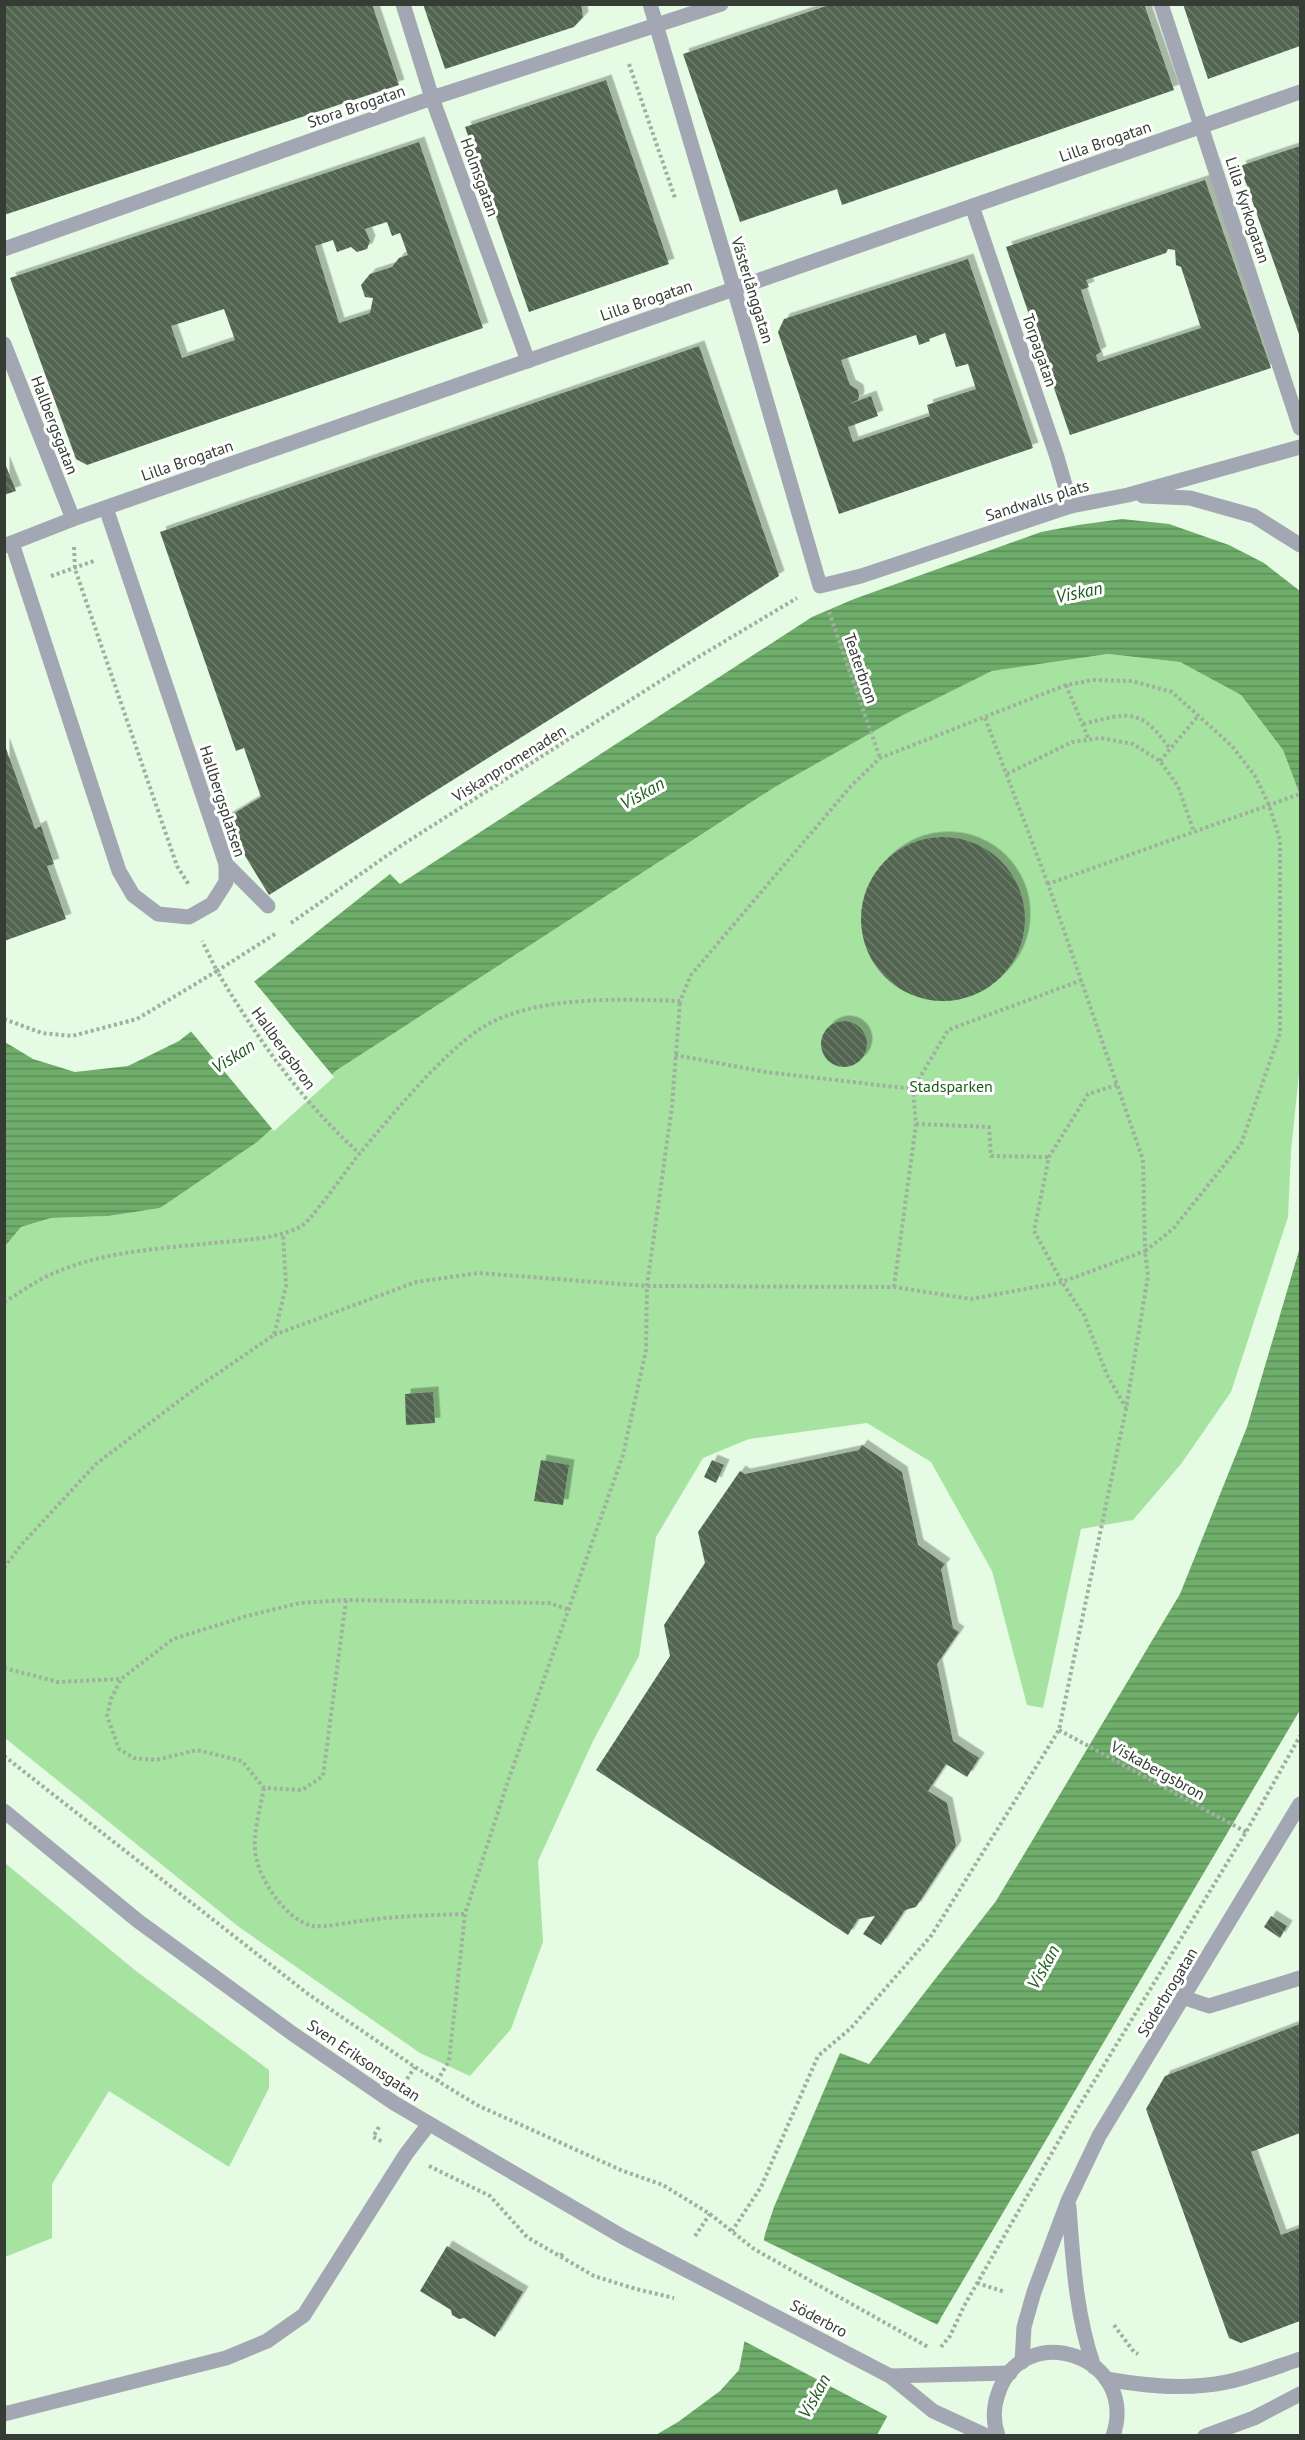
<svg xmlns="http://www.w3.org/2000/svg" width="1305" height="2440" font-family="'PT Sans',sans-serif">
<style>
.park{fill:#a6e3a1}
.water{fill:url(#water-rules)}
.pier{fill:#e5fbe3}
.building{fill:url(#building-back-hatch);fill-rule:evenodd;filter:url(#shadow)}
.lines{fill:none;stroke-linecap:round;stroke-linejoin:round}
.path{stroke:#a0b09e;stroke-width:4;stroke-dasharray:3 3;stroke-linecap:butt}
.service{stroke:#a3a7b3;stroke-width:15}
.pedestrian{stroke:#a3a7b3;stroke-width:15}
.minor{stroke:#a3a7b3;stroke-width:15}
.tertiary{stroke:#a3a7b3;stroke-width:15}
.labels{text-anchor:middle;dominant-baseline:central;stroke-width:6;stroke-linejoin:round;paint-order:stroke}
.street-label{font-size:16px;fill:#343c33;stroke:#fff}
.park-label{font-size:16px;fill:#1b5a1a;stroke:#fff}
.water-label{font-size:18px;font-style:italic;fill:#1f5d1d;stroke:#fff}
</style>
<defs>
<pattern id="water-rules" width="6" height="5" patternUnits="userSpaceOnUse" patternTransform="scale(1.5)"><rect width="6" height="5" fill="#6fad6b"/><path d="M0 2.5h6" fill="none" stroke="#5c8e59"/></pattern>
<pattern id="building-back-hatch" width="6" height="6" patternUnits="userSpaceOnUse" patternTransform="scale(1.5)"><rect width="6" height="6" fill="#526551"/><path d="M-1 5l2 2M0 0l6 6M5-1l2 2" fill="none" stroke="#6e7d6d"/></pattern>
<filter id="shadow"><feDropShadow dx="5.5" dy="-5.5" stdDeviation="0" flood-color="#0004"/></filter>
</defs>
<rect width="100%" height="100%" fill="#e5fbe3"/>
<g class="park">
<polygon points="1108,654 1180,662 1241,695 1283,750 1300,795 1300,1064 1291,1151 1288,1217 1231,1392 1181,1464 1133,1520 1081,1529 1043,1708 1027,1705 992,1571 931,1462 867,1423 749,1439 703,1458 656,1537 639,1656 593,1741 538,1861 543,1942 511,2029 470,2076 420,2053 239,1927 5,1738 4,1246 21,1227 51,1218 109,1216 160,1208 272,1129 337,1070 775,787 899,716 992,671"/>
<polygon points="5,1863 136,1971 269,2070 269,2088 229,2167 109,2091 52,2184 52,2238 5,2257"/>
</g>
<g class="water">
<polygon points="1122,519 1169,524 1229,545 1264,563 1300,591 1300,795 1283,750 1241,695 1180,662 1108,654 992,671 899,717 775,787 337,1070 257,1142 160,1208 109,1216 51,1218 21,1227 5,1246 5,1042 33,1059 75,1072 128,1066 179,1041 390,874 400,884 812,617 854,599 1041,532 1078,525"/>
<polygon points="1300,1247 1300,1710 942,2316 877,2435 654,2436 678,2422 720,2391 739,2370 765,2234 774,2207 840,2053 869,2064 996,1901 1180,1594 1247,1427"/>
</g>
<g class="pier">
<polygon points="252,979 334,1077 274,1131 189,1029"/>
<polygon points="761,2239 940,2326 889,2417 742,2340"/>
</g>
<g class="building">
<polygon points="4,4 372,4 399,85 4,215"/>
<polygon points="423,4 581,4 583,17 574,27 445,69"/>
<polygon points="832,4 1144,4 1174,90 842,205 837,189 740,222 683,54"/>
<polygon points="1183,4 1300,4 1300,46 1208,79"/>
<polygon points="606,80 669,264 529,312 465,127"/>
<path d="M419,142L483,328L87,465L76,459L10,278ZM387,222L392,236L400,233L408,255L399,258L392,267L370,274L361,285L365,297L373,298L370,313L339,323L315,246L333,240L337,252L351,247L357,252L367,249L370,241L365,229ZM224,309L235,340L182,358L171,326Z"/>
<polygon points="1300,146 1300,337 1240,166"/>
<path d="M1205,180L1271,368L1070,435L1006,247ZM1168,249L1175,250L1176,265L1181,267L1201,328L1098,362L1096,355L1101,352L1081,290L1089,287L1086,280L1166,253Z"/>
<path d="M968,259L1033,448L839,514L778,332L784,319ZM945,333L956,367L968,364L976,389L927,405L930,416L853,442L848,427L878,416L871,396L847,405L858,400L859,396L858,390L850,385L841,360L916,335L919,345L930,341L929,339Z"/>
<polygon points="699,346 779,576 269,895 223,820 261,797 244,748 236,751 160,532"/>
<polygon points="4,461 16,491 4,495"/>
<polygon points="4,743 35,829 41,826 54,864 47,866 66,919 4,941"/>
<circle cx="943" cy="919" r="82"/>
<circle cx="844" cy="1044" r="23"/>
<polygon points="433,1392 435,1423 406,1425 405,1394"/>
<polygon points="862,1445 902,1472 918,1545 945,1564 941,1569 953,1628 959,1632 937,1664 953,1741 979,1758 967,1777 946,1764 928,1791 947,1803 956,1846 916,1907 905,1910 881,1945 863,1934 875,1916 858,1919 848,1935 596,1770 670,1656 664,1625 705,1563 698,1532 740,1471 745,1474 859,1450"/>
<polygon points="541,1460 569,1465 563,1505 534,1501"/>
<polygon points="712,1460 724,1465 716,1483 704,1477"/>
<polygon points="1271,1916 1287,1926 1280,1938 1264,1927"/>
<polygon points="1300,2024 1300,2133 1251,2152 1281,2235 1300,2228 1300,2321 1241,2343 1229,2338 1146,2109 1165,2076"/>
<polygon points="447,2246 523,2292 495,2337 464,2318 459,2319 452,2315 451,2310 420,2291"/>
</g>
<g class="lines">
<g class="path">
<polyline points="629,64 675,198"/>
<polyline points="74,547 75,569 177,866 189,885"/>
<polyline points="51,576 94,561"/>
<polyline points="829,612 880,758"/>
<polyline points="1066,685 1089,740"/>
<polyline points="985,718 1048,884"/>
<path d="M1083,724C1130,712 1141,708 1170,749"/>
<polyline points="1160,761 1198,716"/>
<polyline points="1007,774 1072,742 1101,738 1133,744 1160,761 1178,786 1194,832"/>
<polyline points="291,923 402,845 695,659 797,598"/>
<path d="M275,934L217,971C256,1037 302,1102 359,1153"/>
<polyline points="4,1019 42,1033 72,1036 137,1019 217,971 202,941"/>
<polyline points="675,1055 766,1072 913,1089"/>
<polyline points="1117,1085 1088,1094 1049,1157 1034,1231 1062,1282 1084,1315 1107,1375 1126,1408"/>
<polyline points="916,1124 989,1127 991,1156 1049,1157"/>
<polyline points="894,1287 916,1124 913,1089 948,1030 1082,980"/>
<path d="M4,1302C20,1293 35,1281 52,1274C98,1253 152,1249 203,1244C235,1240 271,1241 300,1227C311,1222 349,1166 360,1153C392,1115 440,1056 480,1029C531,995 621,999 680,1001L691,975L851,786L880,758L1066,685L1093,680L1132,681L1172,692L1232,746L1255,776L1269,805L1280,840V1033L1241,1144L1173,1229L1145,1251L1148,1276L1126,1409L1059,1730L931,1936L851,2028L818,2056L761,2187L732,2231"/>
<polyline points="274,1335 416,1282 478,1273 647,1286 894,1287 971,1299 1062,1282 1145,1251 1143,1160 1048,884 1300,794"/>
<polyline points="4,1568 21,1545 96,1464 192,1391 274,1335 286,1286 283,1234"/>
<polyline points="346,1600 323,1776 302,1790 264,1788 242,1761 197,1750 156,1760 134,1758 119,1749 107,1716 111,1699 121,1679 173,1639 247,1616 300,1603 346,1600 549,1603 570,1610"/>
<polyline points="4,1668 58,1682 121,1679"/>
<polyline points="1059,1730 1246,1832"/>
<polyline points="4,1756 308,1994 415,2067 477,2105 623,2171 663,2185 710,2214 754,2249 928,2347"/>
<path d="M264,1788C260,1810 252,1835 256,1857C261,1882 287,1921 313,1926C324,1928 355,1921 368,1920C400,1916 432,1915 464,1914"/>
<polyline points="407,2079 415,2067"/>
<polyline points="437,2081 449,2061 465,1914 508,1781 623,1455 646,1350 647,1286 672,1106 680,1001"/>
<polyline points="379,2127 373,2137 383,2142"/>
<polyline points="429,2166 490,2196 527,2237 594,2276 636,2289 674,2298"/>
<polyline points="695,2236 710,2214"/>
<polyline points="561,2256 564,2251"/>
<polyline points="977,2283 1005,2292"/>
<polyline points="1114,2325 1134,2352 1138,2354"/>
<polyline points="941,2347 950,2336 964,2306 1076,2111 1246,1832 1300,1736"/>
</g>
<g class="service">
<polyline points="12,543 119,871 133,895 158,914 189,917 212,904 226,882 226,864 106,508"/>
<polyline points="226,864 268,906"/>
<polyline points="4,2414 226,2358 267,2341 304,2315 406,2154 429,2124"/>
</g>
<g class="pedestrian">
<polyline points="403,4 432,98 528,361"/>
<polyline points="1161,4 1300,428"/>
<polyline points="972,206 1057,457 1071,506"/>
<polyline points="4,249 432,98 721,4"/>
<polyline points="734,289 820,586 861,576 1071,506 1128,495 1300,447"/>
<polyline points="1143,496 1190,498 1254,516 1300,545"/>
</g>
<g class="minor">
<polyline points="650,4 734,289"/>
<polyline points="4,344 73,519"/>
<polyline points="4,546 73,519 1300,92"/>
<polyline points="1185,1998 1209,2006 1300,1978"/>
<path d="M1069,2207C1073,2262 1076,2315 1094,2367"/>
<polyline points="1022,2362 1024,2327 1034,2292 1068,2201 1099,2136 1300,1804"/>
</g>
<g class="tertiary">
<polyline points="4,1811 138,1921 293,2034 394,2103 623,2237 890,2376 933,2411 987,2436"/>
<polyline points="890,2376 1010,2373"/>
<path d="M1106,2379C1140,2385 1173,2389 1207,2385C1239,2382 1270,2369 1300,2359"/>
<path d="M998,2436C993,2422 993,2408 998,2394C1023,2317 1140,2356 1113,2436"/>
<polyline points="1205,2436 1254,2418 1300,2394"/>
</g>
</g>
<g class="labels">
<g class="street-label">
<text transform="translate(356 106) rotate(-19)">Stora Brogatan</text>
<text transform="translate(1105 141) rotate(-19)">Lilla Brogatan</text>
<text transform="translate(480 177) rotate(70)">Holmsgatan</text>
<text transform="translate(1248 210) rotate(72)">Lilla Kyrkogatan</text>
<text transform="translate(753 290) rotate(73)">Västerlånggatan</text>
<text transform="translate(646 300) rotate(-19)">Lilla Brogatan</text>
<text transform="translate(1040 350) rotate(71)">Torpagatan</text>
<text transform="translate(55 425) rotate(69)">Hallbergsgatan</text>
<text transform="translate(187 460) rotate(-19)">Lilla Brogatan</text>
<text transform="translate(1037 500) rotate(-17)">Sandwalls plats</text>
<text transform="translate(861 668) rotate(71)">Teaterbron</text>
<text transform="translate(509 763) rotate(-32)">Viskanpromenaden</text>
<text transform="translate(223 801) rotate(72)">Hallbergsplatsen</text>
<text transform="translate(284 1048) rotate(54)">Hallbergsbron</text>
<text transform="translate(1158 1770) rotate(29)">Viskabergsbron</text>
<text transform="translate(1167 1992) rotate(-59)">Söderbrogatan</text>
<text transform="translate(364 2060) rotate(34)">Sven Eriksonsgatan</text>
<text transform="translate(819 2318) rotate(28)">Söderbro</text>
</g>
<g class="park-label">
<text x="951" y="1086">Stadsparken</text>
</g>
<g class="water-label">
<text transform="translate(1079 592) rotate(-12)">Viskan</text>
<text transform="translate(642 793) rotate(-29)">Viskan</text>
<text transform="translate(233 1056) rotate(-33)">Viskan</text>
<text transform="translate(1043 1967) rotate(-61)">Viskan</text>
<text transform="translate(814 2396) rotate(-61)">Viskan</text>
</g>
</g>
<rect width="1305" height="2440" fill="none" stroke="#343c33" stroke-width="12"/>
</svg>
